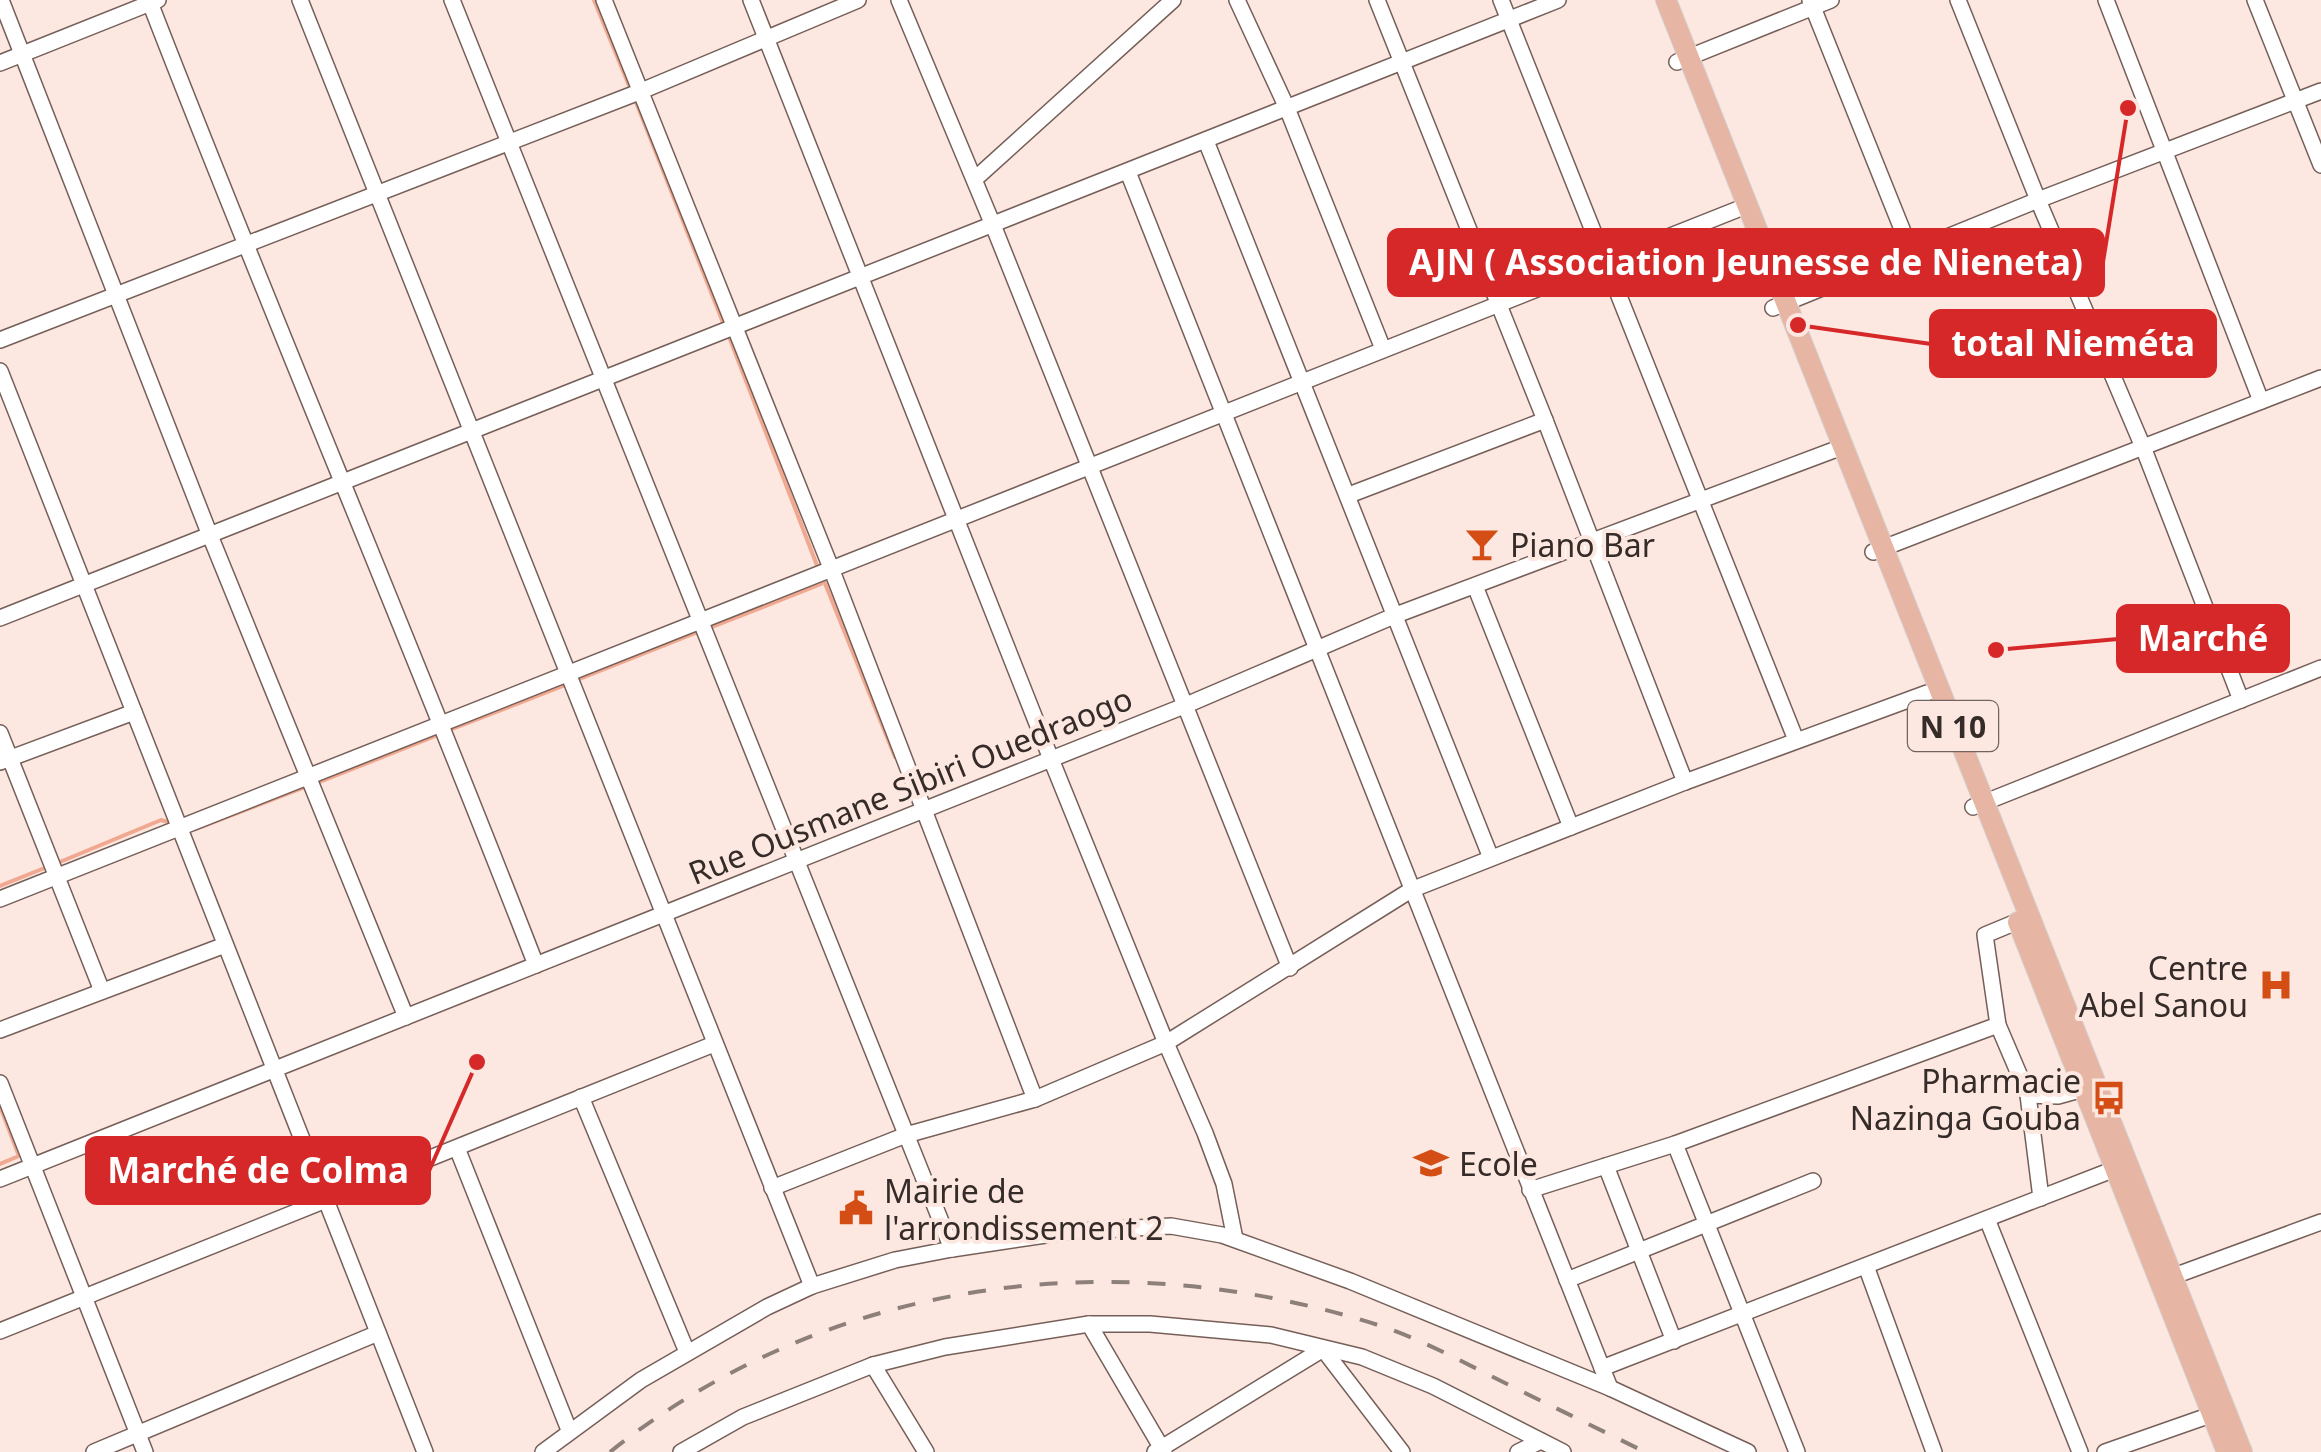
<svg xmlns="http://www.w3.org/2000/svg" width="2321" height="1452" font-family="'Noto Sans',sans-serif">
<style>
.lines{fill:none;stroke-linecap:round;stroke-linejoin:round}
.stream{stroke:#f1a890;stroke-width:4}
.minor-casing{stroke:#755f58;stroke-width:18}
.major-casing{stroke:#d3d1d0;stroke-width:22}
.minor{stroke:#fff;stroke-width:15}
.major{stroke:#e7b5a4;stroke-width:20}
.rail{stroke:#8d7f7a;stroke-width:4;stroke-dasharray:18 18;stroke-linecap:butt}
.labels{text-anchor:middle;dominant-baseline:central;stroke-width:8;stroke-linejoin:round;paint-order:stroke}
.shield{fill:#fde8e1;stroke:#716460;stroke-width:2.5}
.shield-label{font-size:30px;font-weight:bold;fill:#352c29}
.poi-label{font-size:32px;fill:#352c29;stroke:#fde8e1;text-anchor:start}
.street-label{font-size:32px;fill:#352c29;stroke:#fde8e1}
.leader{fill:none;stroke:#d62828;stroke-width:4}
.callout-dot{fill:#d62828;stroke:#fde8e1;stroke-width:4}
.callout{fill:#d62828;stroke:#d62828;stroke-width:4}
.callout-label{font-size:35px;text-anchor:middle;font-weight:bold;fill:#fff}
</style>
<rect width="100%" height="100%" fill="#fde8e1"/>
<g class="lines">
<g class="stream">
<polyline points="594,0 630,88"/>
<polyline points="634,97 724,325"/>
<polyline points="728,334 818,568"/>
<polyline points="824,581 895,757"/>
<polyline points="707,629 821,584 823,580"/>
<polyline points="577,680 698,632"/>
<polyline points="447,731 568,684"/>
<polyline points="317,783 438,735"/>
<polyline points="196,829 308,786"/>
<polyline points="55,864 161,820 172,823"/>
<polyline points="0,886 47,867"/>
<polyline points="0,1106 19,1156 0,1164"/>
</g>
<g class="minor-casing">
<g id="minor">
<polyline points="1,0 209,533 406,1017"/>
<path d="M149,0C274,323 411,642 536,965"/>
<polyline points="300,0 812,1286"/>
<polyline points="452,0 952,1249"/>
<polyline points="604,0 831,568 1035,1099"/>
<polyline points="751,0 1051,759 1166,1043 1205,1133 1224,1184 1235,1239"/>
<polyline points="899,0 993,225 1290,968"/>
<polyline points="1237,0 1287,108 1383,349"/>
<polyline points="1377,0 1545,420 1685,782"/>
<polyline points="1501,0 1796,740"/>
<polyline points="1810,0 1912,254"/>
<polyline points="1958,0 2038,200 2143,447 2241,700"/>
<polyline points="2106,0 2261,401"/>
<polyline points="2255,0 2321,165"/>
<polyline points="1677,62 1831,0"/>
<polyline points="0,63 158,0"/>
<polyline points="1206,141 1491,858"/>
<polyline points="1128,172 1610,1388"/>
<polyline points="975,179 1173,0"/>
<polyline points="1773,308 2038,200 2321,91"/>
<polyline points="0,340 639,92 858,0"/>
<polyline points="0,371 425,1452"/>
<polyline points="1349,495 1545,420"/>
<polyline points="1873,552 2321,378"/>
<polyline points="1475,586 1571,827"/>
<polyline points="0,618 1558,0"/>
<polyline points="0,733 102,991"/>
<polyline points="0,762 134,712"/>
<polyline points="1973,807 2321,668"/>
<polyline points="0,899 1746,206"/>
<polyline points="1998,1025 2028,1095 2041,1198"/>
<polyline points="0,1030 225,945"/>
<polyline points="0,1083 145,1452"/>
<polyline points="2028,1095 2058,1096 2094,1086"/>
<polyline points="581,1097 687,1352"/>
<polyline points="1675,1144 1797,1452"/>
<polyline points="457,1148 569,1430"/>
<polyline points="1606,1166 1674,1341"/>
<polyline points="0,1179 1184,706 1396,615 1842,447"/>
<polyline points="772,1188 906,1135 1035,1099 1166,1043 1411,890 1685,782 1927,693"/>
<polyline points="1530,1190 1675,1144 1998,1025 1985,935 2026,918"/>
<polyline points="1987,1219 2080,1452"/>
<polyline points="1866,1266 1934,1452"/>
<polyline points="2174,1276 2321,1222"/>
<polyline points="1567,1280 1813,1181"/>
<polyline points="1089,1324 1164,1452"/>
<polyline points="0,1331 714,1044"/>
<polyline points="873,1365 926,1452"/>
<polyline points="1602,1368 2125,1165"/>
<polyline points="94,1452 378,1333"/>
<polyline points="543,1452 641,1380 767,1307 812,1286 895,1260 952,1249 1066,1232 1171,1226 1222,1235 1350,1281 1610,1388 1748,1452"/>
<polyline points="681,1452 743,1417 873,1365 945,1347 1089,1324 1150,1324 1271,1335 1362,1357 1433,1386 1563,1452"/>
<polyline points="1155,1452 1323,1349 1402,1452"/>
<polyline points="1518,1452 1541,1441"/>
<polyline points="2105,1452 2222,1411"/>
</g>
</g>
<g class="major-casing">
<g id="major">
<polyline points="1666,0 2242,1452"/>
<polyline points="2018,922 2227,1452"/>
</g>
</g>
<use href="#minor" class="minor"/>
<use href="#major" class="major"/>
<path class="rail" d="M610,1452C829,1278 1114,1241 1378,1325C1418,1338 1457,1359 1495,1378C1545,1403 1595,1427 1645,1452"/>
</g>
<defs>
<g id="bar-bare" transform="scale(2.7)"><path d="M-6-5H6L.8 .8V4.5H3.5V6h-7V4.5H-.8V.8Z" fill="#d34d15" stroke="#fde8e1" stroke-width="2.5" paint-order="stroke"/></g>
<g id="hospital-bare" transform="scale(2.7)"><path d="M-5-5h3v3.5h4V-5h3V5h-3V1.5h-4V5h-3Z" fill="#d34d15" stroke="#fde8e1" stroke-width="2.5" paint-order="stroke"/></g>
<g id="bus-bare" transform="scale(2.7)"><path d="M-5-6H5V4H4V6H2V4H-2V6H-4V4H-5ZM-3.5-4V0h7V-4ZM-3.5 1.2v1.5H-2V1.2ZM2 1.2v1.5H3.5V1.2Z" fill="#d34d15" stroke="#fde8e1" stroke-width="2.5" paint-order="stroke"/></g>
<g id="school-bare" transform="scale(2.7)"><path d="M0-5L7-2L0 1L-7-2ZM-4 1L0 2.5L4 1V4Q0 6-4 4Z" fill="#d34d15" stroke="#fde8e1" stroke-width="2.5" paint-order="stroke"/></g>
<g id="civic-bare" transform="scale(2.7)"><path d="M-.6-6.5H3V-4.5H.6V-3L4-1V1h2V6H-6V1h2V-1L-.6-3ZM-1.2 2.5V6h2.4V2.5Z" fill="#d34d15" stroke="#fde8e1" stroke-width="2.5" paint-order="stroke"/></g>
</defs>
<g fill-rule="evenodd">
<use href="#bar-bare" x="1482" y="544"/>
<use href="#hospital-bare" x="2276" y="985"/>
<use href="#bus-bare" x="2109" y="1098"/>
<use href="#school-bare" x="1431" y="1163"/>
<use href="#civic-bare" x="856" y="1208"/>
</g>
<g class="labels">
<rect class="shield" x="1908" y="701" width="90" height="50" rx="8"/>
<g class="shield-label">
<text x="1953" y="726">N 10</text>
</g>
<g class="poi-label">
<text x="1510" y="544">Piano Bar</text>
<text x="2248" y="967" text-anchor="end">Centre<tspan x="2248" dy="37">Abel Sanou</tspan></text>
<text x="2081" y="1080" text-anchor="end">Pharmacie<tspan x="2081" dy="37">Nazinga Gouba</tspan></text>
<text x="1459" y="1163">Ecole</text>
<text x="884" y="1190">Mairie de<tspan x="884" dy="37">l'arrondissement 2</tspan></text>
</g>
<g class="street-label">
<text transform="translate(910 785) rotate(-22)">Rue Ousmane Sibiri Ouedraogo</text>
</g>
</g>
<path class="leader" d="M2128 108L2103 262M1798 325L1931 344M1996 650L2118 639M477 1062L429 1171"/>
<g class="callout-dot">
<circle cx="2128" cy="108" r="10"/>
<circle cx="1798" cy="325" r="10"/>
<circle cx="1996" cy="650" r="10"/>
<circle cx="477" cy="1062" r="10"/>
</g>
<g class="callout">
<rect x="1389" y="230" width="714" height="65" rx="10"/>
<rect x="1931" y="311" width="284" height="65" rx="10"/>
<rect x="2118" y="606" width="170" height="65" rx="10"/>
<rect x="87" y="1138" width="342" height="65" rx="10"/>
</g>
<g class="callout-label">
<text x="1746" y="275">AJN ( Association Jeunesse de Nieneta)</text>
<text x="2073" y="356">total Nieméta</text>
<text x="2203" y="651">Marché</text>
<text x="258" y="1183">Marché de Colma</text>
</g>
</svg>
